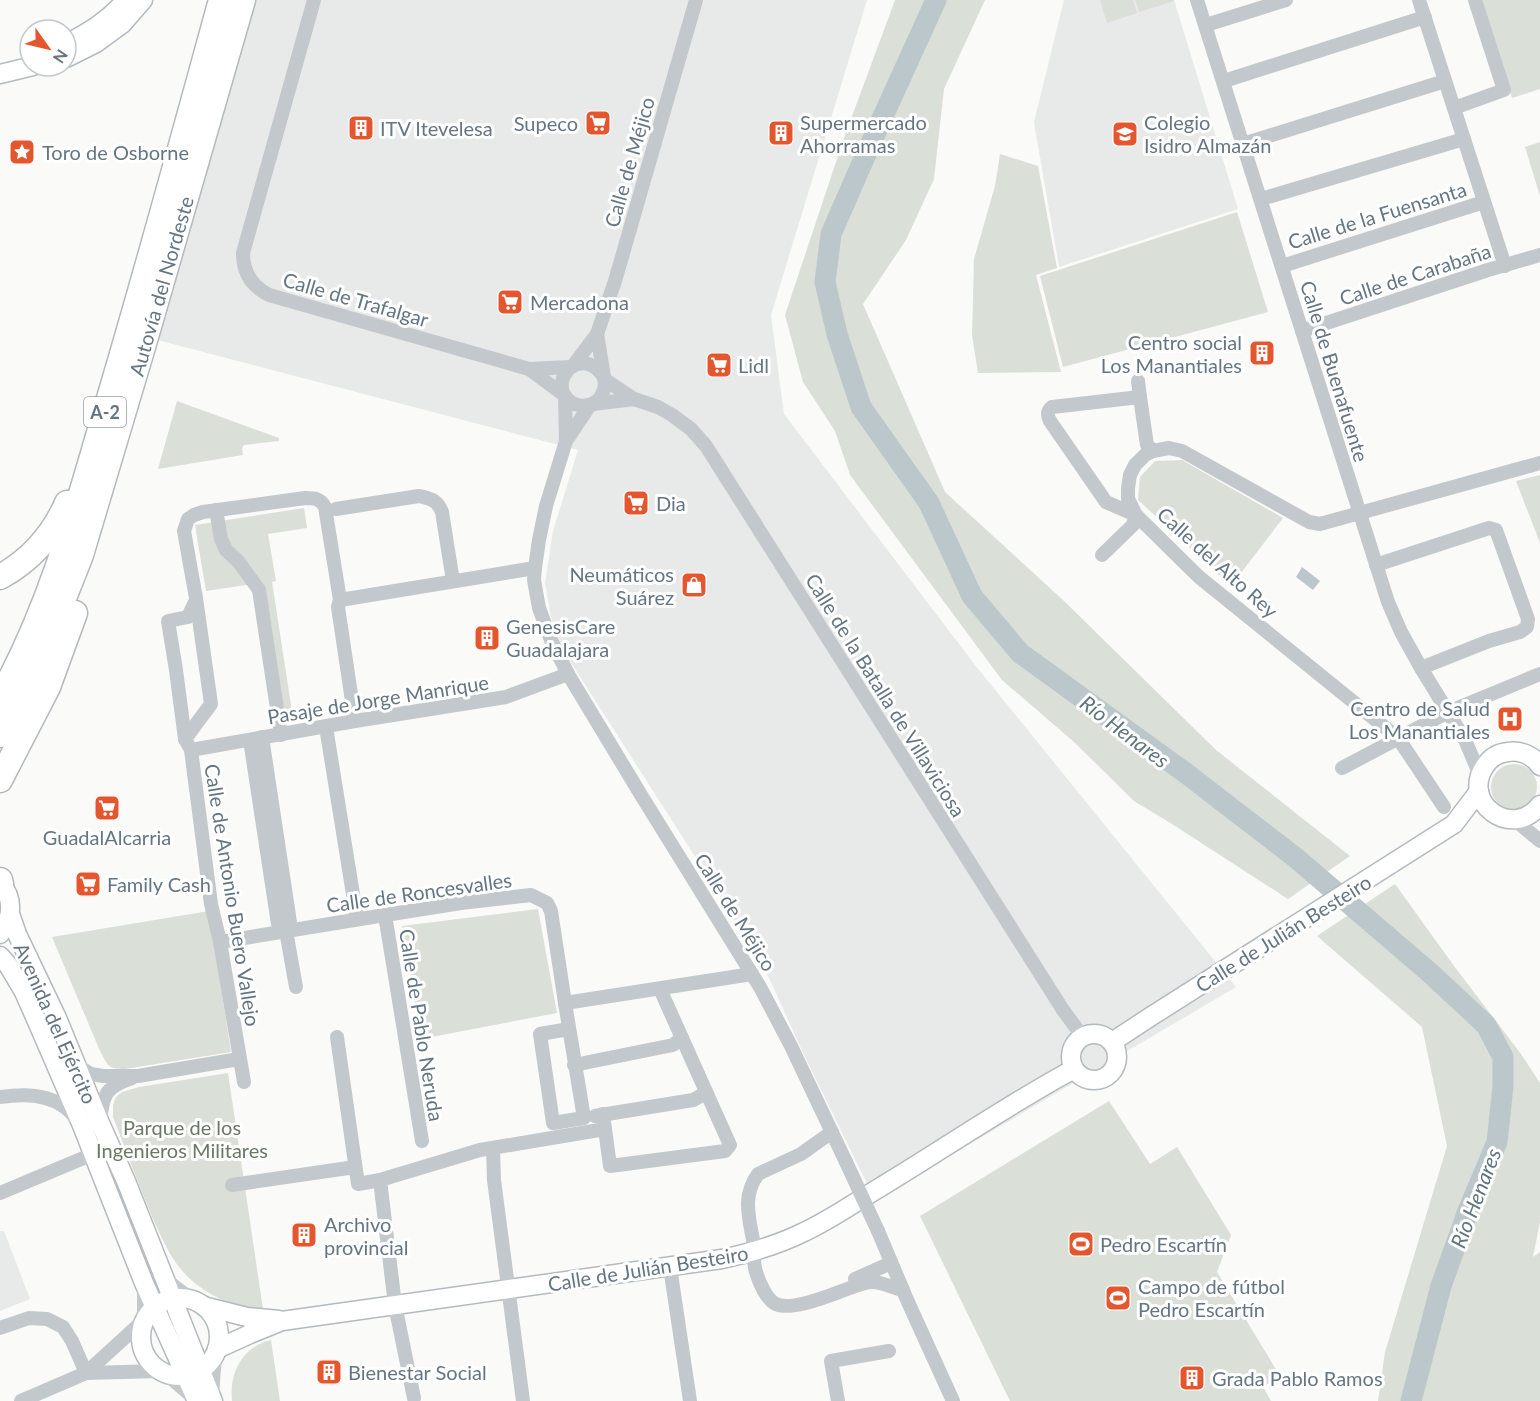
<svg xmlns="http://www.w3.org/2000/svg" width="1540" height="1401" font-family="Lato,sans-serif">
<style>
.built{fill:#e8e9e9}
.green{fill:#dadfd7}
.water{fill:#bbc7cb}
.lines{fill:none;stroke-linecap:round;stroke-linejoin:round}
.river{stroke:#bbc7cb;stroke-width:21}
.secondary-casing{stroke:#b3babf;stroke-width:21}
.highway-casing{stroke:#b4b9bd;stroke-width:27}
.street{stroke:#c3c8cc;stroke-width:14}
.secondary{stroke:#fff;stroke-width:18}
.highway{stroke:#fff;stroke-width:24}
.street-bridge{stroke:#c3c8cc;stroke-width:14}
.labels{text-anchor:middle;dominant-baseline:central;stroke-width:6;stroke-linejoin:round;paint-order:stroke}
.shield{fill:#fff;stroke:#939fa8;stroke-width:1.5}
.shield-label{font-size:18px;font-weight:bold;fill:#657683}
.poi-label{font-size:20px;fill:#657683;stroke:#fff;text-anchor:start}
.street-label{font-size:20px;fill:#657683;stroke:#fff}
.park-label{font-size:20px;fill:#687a64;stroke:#fff}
.water-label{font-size:21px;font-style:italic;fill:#60757c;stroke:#fff}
</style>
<rect width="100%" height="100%" fill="#fafaf8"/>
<g class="built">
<polygon points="244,0 867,0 771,315 784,414 975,665 1236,987 875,1200 804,1055 769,978 715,888 563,650 551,617 545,583 553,531 578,450 146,337"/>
<polygon points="1064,0 1174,0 1238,209 1059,267 1034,122"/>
<polygon points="0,1231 4,1231 30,1299 0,1311"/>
</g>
<g class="green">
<polygon points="895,0 985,0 944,89 934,179 906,240 863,304 945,492 1064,601 1216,750 1350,856 1288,899 1172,824 1134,801 1074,742 1002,680 850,475 835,431 803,382 785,315 844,138"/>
<polygon points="1100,0 1133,0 1137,13 1107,23"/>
<polygon points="1135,0 1174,0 1174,1 1139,12"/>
<polygon points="1480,0 1540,0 1540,89 1512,98"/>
<polygon points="1540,142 1540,196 1525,147"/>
<polygon points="1000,154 1038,166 1057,268 1036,275 1061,372 978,373 972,335 974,259 995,186"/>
<polygon points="1237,212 1268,312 1063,367 1040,276"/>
<polygon points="177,401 279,438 279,441 244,445 242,448 243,455 158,469"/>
<polygon points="1182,460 1283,518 1231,586 1138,500 1140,477 1155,461"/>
<polygon points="1540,475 1540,543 1516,481"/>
<polygon points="304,508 307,528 268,534 276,581 272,582 293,718 282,720 260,583 206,591 195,525"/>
<circle cx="1514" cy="787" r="23"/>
<polygon points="1395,884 1454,966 1521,1054 1540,1083 1540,1222 1533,1257 1540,1252 1540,1401 1378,1401 1385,1352 1447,1146 1422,1027 1317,936"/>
<polygon points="538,909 557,1013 421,1039 402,926"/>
<path d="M209,911L231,1052L125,1069C107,1069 108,1065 100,1051L52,937Z"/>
<path d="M228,1073L264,1316C237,1307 208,1297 187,1276C169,1258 160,1234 150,1212C137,1180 125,1148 113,1117V1105L116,1097L122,1092L139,1087Z"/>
<polygon points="1109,1101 1150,1164 1177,1147 1231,1235 1217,1272 1280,1376 1263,1387 1271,1401 1010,1401 920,1216"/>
<path d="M271,1340L280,1401H232C229,1373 242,1347 271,1340Z"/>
</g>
<polygon class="water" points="1302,567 1320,581 1313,590 1296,577"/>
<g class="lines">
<polyline class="river" points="936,0 870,145 831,234 825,282 837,334 861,407 929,503 972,596 1020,653 1187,774 1296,858 1429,972 1486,1025 1503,1057 1503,1086 1497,1142 1468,1211 1441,1286 1411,1401"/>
<g class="secondary-casing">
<g id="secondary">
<path d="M66,44C89,32 109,20 126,0"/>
<polyline points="66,58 96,43 122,24 143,0"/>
<polyline points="0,74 33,66"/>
<path d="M1540,766C1533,755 1520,750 1508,752C1498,753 1490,758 1485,766C1460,802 1512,841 1540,805"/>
<path d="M0,883C14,898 13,918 0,934"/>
<polyline points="10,914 17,934 57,1018 100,1123 126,1181 213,1401"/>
<polyline points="0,956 8,965 24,992 39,1026 81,1123 144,1283 197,1401"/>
<circle cx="1094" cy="1057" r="23"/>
<polyline points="1112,1042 1150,1017 1454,824 1479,791"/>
<circle cx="180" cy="1337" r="39"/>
<polyline points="207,1307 247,1317 279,1320"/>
<path d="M217,1349L250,1334L282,1321L722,1259C750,1253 778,1245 804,1232C830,1220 854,1203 879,1188C944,1149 1007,1105 1074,1069"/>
</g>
</g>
<g class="highway-casing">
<g id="highway">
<path d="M0,577C31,560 53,535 67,503"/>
<path d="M0,698C51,607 78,505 107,405C147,271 184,135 221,0"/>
<polyline points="0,735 43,651 81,555 146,337 243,0"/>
<polyline points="0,780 48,687 75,613"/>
<polyline points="0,880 1,884"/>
</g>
</g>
<g class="street">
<path d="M314,0L243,253C243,272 251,286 269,295L529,369L564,395"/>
<polyline points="1197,0 1388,602 1401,632 1421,668 1465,740 1480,775"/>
<polyline points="1419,0 1505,266"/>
<polyline points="1206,25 1286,0"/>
<polyline points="1224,81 1425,17"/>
<polyline points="1454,108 1504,90 1475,0"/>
<polyline points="1243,144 1445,81"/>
<polyline points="1261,199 1464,139"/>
<polyline points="1282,266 1484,202"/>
<polyline points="1302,331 1488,270 1540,255"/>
<path d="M597,334L605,383C602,420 553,407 563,378C565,374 567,370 571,367C584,359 596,365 603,376"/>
<polyline points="573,366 597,334 615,281 696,0"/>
<polyline points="529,369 571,367"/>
<polyline points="604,379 634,399 658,407 672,415 691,429 706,446 1063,1010 1083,1037"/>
<polyline points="1138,381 1140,397"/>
<polyline points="565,396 566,441"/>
<polyline points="593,404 634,399"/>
<polyline points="590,405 566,441 546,506 539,540 535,568 534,580 539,608 551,640 568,674 641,795 760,987 791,1046 846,1162"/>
<path d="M336,509L419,496C432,499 437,500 442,512L453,581"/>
<polyline points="216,510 221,539 226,550 238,561 259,590 281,735"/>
<path d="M1102,555L1133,525L1136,515L1106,502L1050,421C1047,415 1047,411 1052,407L1140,397L1147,445L1153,451"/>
<polyline points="1376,565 1489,528 1496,530 1528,619 1527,627 1520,632 1489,641 1421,668"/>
<polyline points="340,600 535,568"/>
<polyline points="326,727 357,919"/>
<polyline points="185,739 176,670 168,621 188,617 196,600"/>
<polyline points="250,740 278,924 290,922 262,737"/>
<polyline points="191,750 355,721 506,697 568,674"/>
<polyline points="1342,768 1448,712 1540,674"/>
<polyline points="1444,807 1398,738 1199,577 1136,515 1128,499 1128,488 1130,475 1135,465 1145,455 1153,451 1169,448 1182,451 1309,522 1320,524 1540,463"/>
<polyline points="1515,820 1540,841"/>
<polyline points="385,915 422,1141"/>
<polyline points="285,925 296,987"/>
<polyline points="220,942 385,915 461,903 531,895 547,903 551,911 565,1003 752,974"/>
<polyline points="565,1003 584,1118 553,1123 540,1034 569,1029"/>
<polyline points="337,1037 358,1184 380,1180 480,1150 605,1129"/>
<polyline points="76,1065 91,1074 103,1076 138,1076 239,1059"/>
<polyline points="574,1065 673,1045 682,1038"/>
<path d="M244,1082L220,942L211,904L191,750L185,739L211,704L196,598L184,531L188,519L194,515L203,512L305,498C314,498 320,498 325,507L340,600L338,607L355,721"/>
<path d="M0,1097C20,1094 45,1093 63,1106C68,1109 73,1115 77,1119"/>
<polyline points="603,1114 610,1166 725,1151 730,1145 660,989"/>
<polyline points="595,1116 693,1100 706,1093"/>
<path d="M100,1121C103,1095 105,1087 132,1078"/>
<path d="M832,1132L801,1154L758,1174C742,1196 749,1217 753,1240C754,1251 753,1263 756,1272C759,1282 766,1298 774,1303C790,1313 833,1294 850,1288C856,1286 865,1282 872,1282C882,1282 894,1288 903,1290"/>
<polyline points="493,1148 494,1180 523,1401"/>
<polyline points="380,1180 395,1305 414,1398"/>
<polyline points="232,1185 355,1167"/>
<polyline points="0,1193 93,1154"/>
<polyline points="878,1231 908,1302 953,1401"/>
<polyline points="670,1267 690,1401"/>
<polyline points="855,1279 891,1263"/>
<polyline points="166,1280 190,1298"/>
<polyline points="0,1328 29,1318 47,1319 63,1327 72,1341 86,1373"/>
<polyline points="86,1373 160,1371"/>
<polyline points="166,1374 194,1398"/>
<polyline points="212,1395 215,1355"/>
<polyline points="21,1401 86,1373 144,1320 144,1288"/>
<polyline points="838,1401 831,1361 889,1351"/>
</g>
<use href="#secondary" class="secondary"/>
<use href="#highway" class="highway"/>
<polyline class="street-bridge" points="846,1162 878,1231"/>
</g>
<defs>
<g id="supermarket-square" transform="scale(1.35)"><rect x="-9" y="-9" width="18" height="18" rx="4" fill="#e4572e" stroke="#fff"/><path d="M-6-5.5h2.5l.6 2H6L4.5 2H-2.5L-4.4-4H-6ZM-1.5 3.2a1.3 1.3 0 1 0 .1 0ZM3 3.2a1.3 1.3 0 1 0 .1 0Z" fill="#fff"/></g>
<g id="building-square" transform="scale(1.35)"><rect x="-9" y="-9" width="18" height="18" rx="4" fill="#e4572e" stroke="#fff"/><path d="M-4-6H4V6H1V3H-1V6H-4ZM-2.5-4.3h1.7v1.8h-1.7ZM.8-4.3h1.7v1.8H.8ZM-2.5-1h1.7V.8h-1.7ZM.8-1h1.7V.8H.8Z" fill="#fff"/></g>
<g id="school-square" transform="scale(1.35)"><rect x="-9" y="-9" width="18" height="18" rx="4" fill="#e4572e" stroke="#fff"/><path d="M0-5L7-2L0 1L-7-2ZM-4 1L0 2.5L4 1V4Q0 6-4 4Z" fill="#fff"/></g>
<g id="sight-square" transform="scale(1.35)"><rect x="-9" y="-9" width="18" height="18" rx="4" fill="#e4572e" stroke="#fff"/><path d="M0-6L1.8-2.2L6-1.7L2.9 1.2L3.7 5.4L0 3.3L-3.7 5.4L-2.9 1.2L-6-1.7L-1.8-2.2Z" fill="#fff"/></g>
<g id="shop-square" transform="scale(1.35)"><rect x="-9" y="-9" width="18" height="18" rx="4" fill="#e4572e" stroke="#fff"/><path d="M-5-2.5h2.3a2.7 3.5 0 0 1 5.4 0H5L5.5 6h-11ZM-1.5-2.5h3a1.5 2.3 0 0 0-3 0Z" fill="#fff"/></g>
<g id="hospital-square" transform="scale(1.35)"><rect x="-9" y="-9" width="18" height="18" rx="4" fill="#e4572e" stroke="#fff"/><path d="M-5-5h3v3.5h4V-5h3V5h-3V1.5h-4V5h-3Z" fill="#fff"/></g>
<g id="stadium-square" transform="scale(1.35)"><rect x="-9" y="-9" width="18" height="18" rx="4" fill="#e4572e" stroke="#fff"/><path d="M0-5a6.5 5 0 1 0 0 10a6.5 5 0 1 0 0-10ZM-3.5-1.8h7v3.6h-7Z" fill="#fff"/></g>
</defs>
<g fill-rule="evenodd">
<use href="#supermarket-square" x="598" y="123"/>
<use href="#building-square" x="361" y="128"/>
<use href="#building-square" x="781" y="133"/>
<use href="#school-square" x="1125" y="134"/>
<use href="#sight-square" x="22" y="152"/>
<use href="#supermarket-square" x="510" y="302"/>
<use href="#building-square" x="1262" y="353"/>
<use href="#supermarket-square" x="719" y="365"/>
<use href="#supermarket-square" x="636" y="503"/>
<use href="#shop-square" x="694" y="585"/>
<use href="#building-square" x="487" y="638"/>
<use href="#hospital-square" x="1510" y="719"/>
<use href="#supermarket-square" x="107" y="808"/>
<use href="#supermarket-square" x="88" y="884"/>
<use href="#building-square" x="304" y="1235"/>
<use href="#stadium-square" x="1081" y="1244"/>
<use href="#stadium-square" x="1118" y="1298"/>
<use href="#building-square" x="329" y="1372"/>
<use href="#building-square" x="1192" y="1378"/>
</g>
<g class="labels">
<rect class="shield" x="84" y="397" width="42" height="30" rx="4.5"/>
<g class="shield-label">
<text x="105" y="412">A-2</text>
</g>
<g class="poi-label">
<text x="800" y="122">Supermercado<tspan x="800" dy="23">Ahorramas</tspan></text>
<text x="1144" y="122">Colegio<tspan x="1144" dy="23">Isidro Almazán</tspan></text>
<text x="578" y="123" text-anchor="end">Supeco</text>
<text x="380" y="128">ITV Itevelesa</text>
<text x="42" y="152">Toro de Osborne</text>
<text x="530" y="302">Mercadona</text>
<text x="1242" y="342" text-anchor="end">Centro social<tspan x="1242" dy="23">Los Manantiales</tspan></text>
<text x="738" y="365">Lidl</text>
<text x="656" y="503">Dia</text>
<text x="674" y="574" text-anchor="end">Neumáticos<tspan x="674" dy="23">Suárez</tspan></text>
<text x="506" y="626">GenesisCare<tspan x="506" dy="23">Guadalajara</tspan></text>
<text x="1490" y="708" text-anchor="end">Centro de Salud<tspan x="1490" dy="23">Los Manantiales</tspan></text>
<text x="107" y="837" text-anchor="middle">GuadalAlcarria</text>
<text x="107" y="884">Family Cash</text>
<text x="324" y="1224">Archivo<tspan x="324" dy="23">provincial</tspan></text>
<text x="1100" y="1244">Pedro Escartín</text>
<text x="1138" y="1286">Campo de fútbol<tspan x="1138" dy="23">Pedro Escartín</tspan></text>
<text x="348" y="1372">Bienestar Social</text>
<text x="1212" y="1378">Grada Pablo Ramos</text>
</g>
<g class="street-label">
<text transform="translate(629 162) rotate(-74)">Calle de Méjico</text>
<text transform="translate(1377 215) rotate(-17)">Calle de la Fuensanta</text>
<text transform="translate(1415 274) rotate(-18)">Calle de Carabaña</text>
<text transform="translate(161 286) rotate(-74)">Autovía del Nordeste</text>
<text transform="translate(356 299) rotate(16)">Calle de Trafalgar</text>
<text transform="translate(1335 371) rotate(73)">Calle de Buenafuente</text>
<text transform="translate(1218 562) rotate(42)">Calle del Alto Rey</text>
<text transform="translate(886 695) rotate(58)">Calle de la Batalla de Villaviciosa</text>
<text transform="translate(378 699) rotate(-9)">Pasaje de Jorge Manrique</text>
<text transform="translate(419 892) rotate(-8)">Calle de Roncesvalles</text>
<text transform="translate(233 895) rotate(81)">Calle de Antonio Buero Vallejo</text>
<text transform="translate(736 912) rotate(58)">Calle de Méjico</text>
<text transform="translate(1283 933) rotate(-32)">Calle de Julián Besteiro</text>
<text transform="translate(56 1023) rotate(66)">Avenida del Ejército</text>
<text transform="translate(422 1025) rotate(81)">Calle de Pablo Neruda</text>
<text transform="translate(648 1268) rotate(-9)">Calle de Julián Besteiro</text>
</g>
<g class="park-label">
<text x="182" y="1127">Parque de los<tspan x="182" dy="23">Ingenieros Militares</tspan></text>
</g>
<g class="water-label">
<text transform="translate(1125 731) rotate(37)">Río Henares</text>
<text transform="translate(1475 1198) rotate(-69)">Río Henares</text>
</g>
</g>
<g transform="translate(48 48) rotate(124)"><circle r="28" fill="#ffffff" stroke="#c1c8cd" stroke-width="1.5"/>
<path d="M0-4.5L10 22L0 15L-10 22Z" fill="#e4572e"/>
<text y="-9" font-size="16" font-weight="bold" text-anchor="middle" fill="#657683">N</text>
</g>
</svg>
